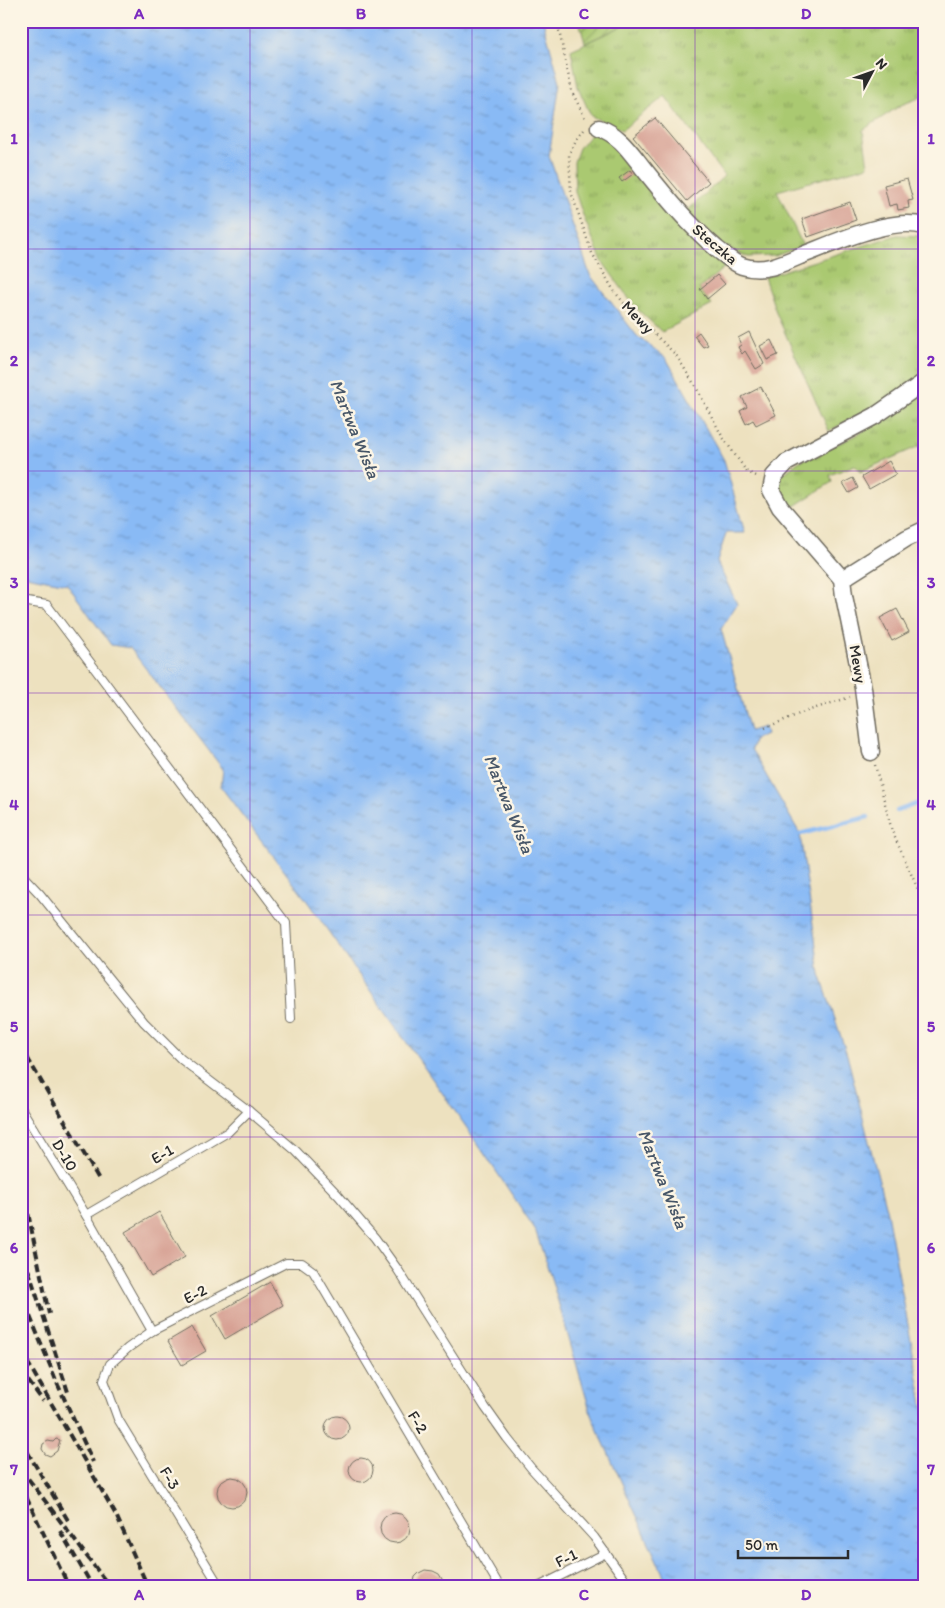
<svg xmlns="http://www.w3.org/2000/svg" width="945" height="1608" font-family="Itim,sans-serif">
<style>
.grass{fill:url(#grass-tufts);stroke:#6a7a4e}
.garden{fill:url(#garden-furrows);stroke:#6a7a4e}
.water{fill:url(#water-ripples);stroke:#5a7290}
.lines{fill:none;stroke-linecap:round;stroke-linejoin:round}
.stream{stroke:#89baf5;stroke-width:4.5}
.building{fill:#d69f92}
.lane-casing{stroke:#6f6b5f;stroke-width:10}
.street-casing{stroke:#6f6b5f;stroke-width:19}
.path{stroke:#6f6b5f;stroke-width:2.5;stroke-dasharray:1 4;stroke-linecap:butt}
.lane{stroke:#fff;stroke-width:8}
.street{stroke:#fff;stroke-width:16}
.rail{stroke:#2b2b2b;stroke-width:4;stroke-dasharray:8 4;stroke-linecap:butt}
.grid{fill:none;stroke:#7b2cbf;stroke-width:1;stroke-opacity:0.55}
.labels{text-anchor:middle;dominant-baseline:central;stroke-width:5;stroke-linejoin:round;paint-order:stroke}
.street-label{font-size:16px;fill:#2b2b2b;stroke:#fcf5e5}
.water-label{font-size:18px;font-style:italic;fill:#475668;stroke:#fcf5e5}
.neatline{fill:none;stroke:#7b2cbf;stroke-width:2}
.grid-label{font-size:16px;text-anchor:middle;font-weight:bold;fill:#7b2cbf}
</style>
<defs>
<pattern id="grass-tufts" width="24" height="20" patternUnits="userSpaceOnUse" patternTransform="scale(1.25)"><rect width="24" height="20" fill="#aac971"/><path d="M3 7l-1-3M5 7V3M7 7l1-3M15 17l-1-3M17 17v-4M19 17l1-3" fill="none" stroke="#8ba35d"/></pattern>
<pattern id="garden-furrows" width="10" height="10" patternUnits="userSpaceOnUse" patternTransform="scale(1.25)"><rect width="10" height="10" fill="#aac971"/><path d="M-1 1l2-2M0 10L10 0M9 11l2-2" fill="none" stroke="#8ba35d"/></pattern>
<pattern id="water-ripples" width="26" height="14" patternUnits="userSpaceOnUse" patternTransform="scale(1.25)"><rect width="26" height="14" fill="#89baf5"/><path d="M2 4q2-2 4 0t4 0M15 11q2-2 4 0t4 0" fill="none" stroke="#7097c7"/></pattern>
</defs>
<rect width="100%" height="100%" fill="#fcf5e5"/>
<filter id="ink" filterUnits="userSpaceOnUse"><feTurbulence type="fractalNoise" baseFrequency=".02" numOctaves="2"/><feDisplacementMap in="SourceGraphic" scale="10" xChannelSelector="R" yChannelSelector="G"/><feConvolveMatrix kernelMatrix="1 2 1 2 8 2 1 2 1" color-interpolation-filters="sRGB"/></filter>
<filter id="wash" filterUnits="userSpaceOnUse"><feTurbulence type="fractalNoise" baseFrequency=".0096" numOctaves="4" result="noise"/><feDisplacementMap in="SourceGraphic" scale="20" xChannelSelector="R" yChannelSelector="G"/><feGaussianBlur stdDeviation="1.12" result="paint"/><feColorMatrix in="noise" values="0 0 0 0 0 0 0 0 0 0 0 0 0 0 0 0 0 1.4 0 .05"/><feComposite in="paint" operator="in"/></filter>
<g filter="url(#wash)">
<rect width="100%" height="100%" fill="#ede1bf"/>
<g class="grass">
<polygon points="633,21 924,21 924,96 901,105 863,130 868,166 777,191 803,246 775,256 748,257 721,245 687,211 724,176 665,96 622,130 591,116 578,87 571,50"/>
<polygon points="593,132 613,137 728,264 699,289 712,305 662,332 635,307 602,261 584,218 575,192 574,162 579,148"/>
<polygon points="897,235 921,236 924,238 924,376 910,387 829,431 777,315 764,277"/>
<polygon points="924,391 924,444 860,472 855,465 830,475 832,482 791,508 777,490 781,476 798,462 855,436 902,407"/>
</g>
<polygon class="garden" points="579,21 633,21 585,43"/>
<polygon class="water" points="21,21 543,21 560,82 549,156 590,275 637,336 666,358 724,460 745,533 726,533 717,562 737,604 721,629 750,731 764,727 766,734 755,739 751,749 800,834 820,974 847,1055 887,1213 924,1410 924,1587 669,1587 592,1417 552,1281 535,1229 469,1131 307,901 221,787 223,769 130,648 111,645 67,584 21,575"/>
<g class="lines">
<g class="stream">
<polyline points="897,811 924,801"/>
<polyline points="800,834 868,817"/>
</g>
</g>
<g id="blocks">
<g class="building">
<polygon points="655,118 709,182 687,201 633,136"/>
<polygon points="630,170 633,174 622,182 619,178"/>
<polygon points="907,179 913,200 908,201 909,208 898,210 897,204 889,206 884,185"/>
<polygon points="850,202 856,220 808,237 802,219"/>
<polygon points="717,275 725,284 707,299 700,289"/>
<polygon points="699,332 708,345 703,347 694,336"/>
<polygon points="749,332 764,364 756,369 745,351 742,354 738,347 741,345 738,338"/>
<polygon points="771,340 778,355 767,360 760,346"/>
<polygon points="761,387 776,415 756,425 753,420 746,424 740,411 747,407 742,397"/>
<polygon points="889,461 896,474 869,489 862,477"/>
<polygon points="853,478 858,488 849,493 843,483"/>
<polygon points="897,609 909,632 892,641 880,618"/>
<polygon points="159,1212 185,1257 151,1277 125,1232"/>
<polygon points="270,1282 283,1305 225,1339 212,1316"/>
<polygon points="192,1327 206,1351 182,1365 168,1341"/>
<circle cx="337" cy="1428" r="12"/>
<polygon points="56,1439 60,1440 57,1451 50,1456 45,1454 42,1449 43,1444 48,1441 53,1442"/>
<circle cx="361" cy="1470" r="12"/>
<circle cx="232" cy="1492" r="15"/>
<circle cx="395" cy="1528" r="15"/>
<polygon points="425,1570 433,1571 439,1574 442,1579 444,1587 413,1587 415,1577 419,1573"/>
</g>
</g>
</g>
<g filter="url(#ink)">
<use href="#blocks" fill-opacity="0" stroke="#6f6b5f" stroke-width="1"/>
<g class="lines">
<g class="lane-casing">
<g id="lane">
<polyline points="21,601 47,605 286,923 291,1019"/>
<polyline points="21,874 40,894 144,1022 181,1059 249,1111 296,1151 338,1195 375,1238 398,1270 485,1407 507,1438 531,1468 594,1537 630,1587"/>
<polyline points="21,1108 86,1215 152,1331"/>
<polyline points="86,1215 228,1132 249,1111"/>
<polyline points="220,1587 118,1419 104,1380 110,1364 128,1348 152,1331 286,1263 302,1263 313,1271 500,1587"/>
<polyline points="538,1587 606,1553"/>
</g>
</g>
<g class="street-casing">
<g id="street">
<path d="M599,128C619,134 631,153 643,168C666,197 689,225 717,249C725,255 733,263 742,266C762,273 782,264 800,256C832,244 891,216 924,226"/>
<polyline points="842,579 907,538 924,530"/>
<polyline points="871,752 863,688 844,596 842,579 780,507 771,490 774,476 786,463 875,416 924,382"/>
</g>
</g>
<g class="path">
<polyline points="557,21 572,92 586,120"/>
<polyline points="584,130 576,140 569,154 571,192 592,253 614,291 629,309 676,355 696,387 722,436 747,472 759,477"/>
<polyline points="765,728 804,712 850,697"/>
<polyline points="875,765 892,831 924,903"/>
</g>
<use href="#lane" class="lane"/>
<use href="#street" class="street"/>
<g class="rail">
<polyline points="21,1047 100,1181"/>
<polyline points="21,1179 49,1314"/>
<polyline points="21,1247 68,1392"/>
<polyline points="21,1294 58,1385 93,1462"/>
<polyline points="21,1351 116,1515 148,1587"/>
<polyline points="21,1371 43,1401"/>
<polyline points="21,1441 69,1522"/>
<polyline points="21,1469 110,1587"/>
<polyline points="21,1486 69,1587"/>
<polyline points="60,1531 93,1587"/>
</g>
</g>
</g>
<path class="grid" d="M250,21V1587M472,21V1587M695,21V1587M21,249H924M21,471H924M21,693H924M21,915H924M21,1137H924M21,1359H924"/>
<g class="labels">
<g class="street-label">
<text transform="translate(715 244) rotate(40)">Steczka</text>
<text transform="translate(638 317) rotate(46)">Mewy</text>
<text transform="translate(858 664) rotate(80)">Mewy</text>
<text transform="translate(162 1154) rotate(-30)">E-1</text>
<text transform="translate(65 1155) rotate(59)">D-10</text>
<text transform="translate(195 1294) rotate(-27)">E-2</text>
<text transform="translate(418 1422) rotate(59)">F-2</text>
<text transform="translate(170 1478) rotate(59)">F-3</text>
<text transform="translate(566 1558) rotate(-26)">F-1</text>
</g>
<g class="water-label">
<text transform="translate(355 429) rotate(68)">Martwa Wisła</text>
<text transform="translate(509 804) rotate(68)">Martwa Wisła</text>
<text transform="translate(663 1179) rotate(68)">Martwa Wisła</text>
</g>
</g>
<rect width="945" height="1608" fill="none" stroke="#fcf5e5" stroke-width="55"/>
<g transform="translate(872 72) rotate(49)" stroke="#fcf5e5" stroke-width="4" paint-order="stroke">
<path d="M0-4L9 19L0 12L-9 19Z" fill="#2b2b2b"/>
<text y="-8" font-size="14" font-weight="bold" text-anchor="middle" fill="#2b2b2b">N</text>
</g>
<path d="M738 1550v8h110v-8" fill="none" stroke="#2b2b2b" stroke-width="2.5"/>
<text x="745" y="1550" font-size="15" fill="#2b2b2b" stroke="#fcf5e5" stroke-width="4" paint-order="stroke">50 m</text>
<rect x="28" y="28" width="890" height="1552" class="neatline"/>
<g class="grid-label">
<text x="139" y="19">A</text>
<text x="361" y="19">B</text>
<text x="584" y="19">C</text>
<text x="806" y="19">D</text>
<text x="14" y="144">1</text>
<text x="931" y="144">1</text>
<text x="14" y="366">2</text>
<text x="931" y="366">2</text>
<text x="14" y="588">3</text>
<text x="931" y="588">3</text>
<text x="14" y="810">4</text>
<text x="931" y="810">4</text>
<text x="14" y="1032">5</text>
<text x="931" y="1032">5</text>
<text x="14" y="1253">6</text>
<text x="931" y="1253">6</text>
<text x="14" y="1475">7</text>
<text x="931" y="1475">7</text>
<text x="139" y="1600">A</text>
<text x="361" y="1600">B</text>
<text x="584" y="1600">C</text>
<text x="806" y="1600">D</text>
</g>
</svg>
